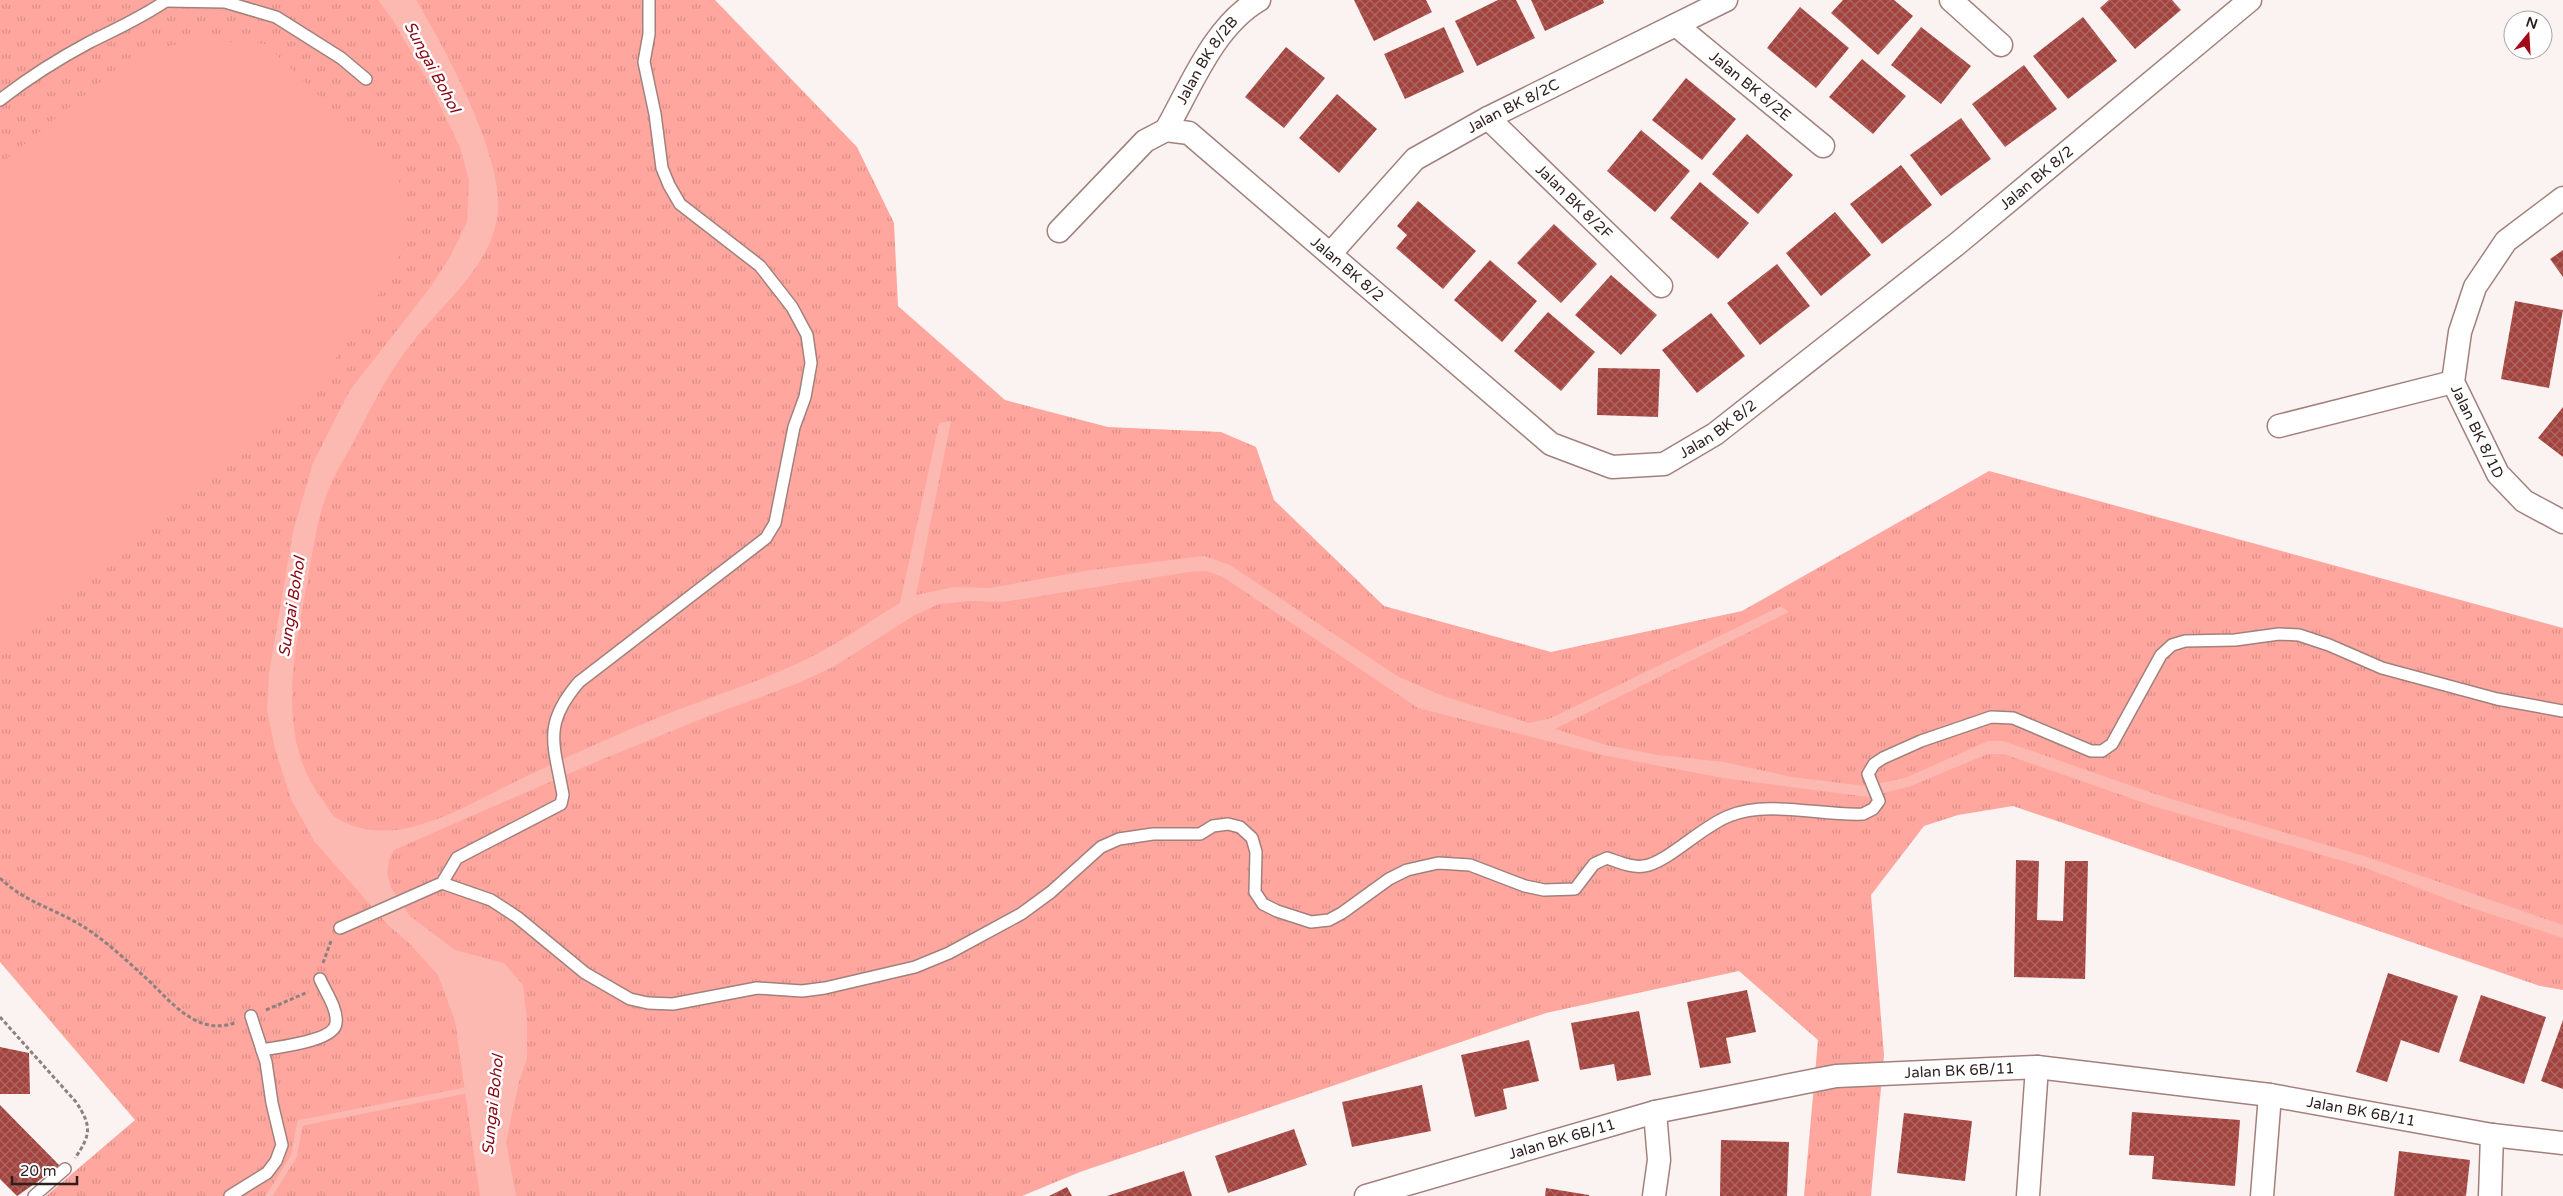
<svg xmlns="http://www.w3.org/2000/svg" width="2563" height="1196" font-family="'Varela Round',sans-serif">
<style>
.grass{fill:url(#grass-tufts)}
.pitch{fill:#ffa69e}
.water{fill:#fbb9b2}
.lines{fill:none;stroke-linecap:round;stroke-linejoin:round}
.stream{stroke:#fbb9b2;stroke-width:6}
.building{fill:url(#building-cross-hatch)}
.service-casing{stroke:#a2817d;stroke-width:14}
.minor-casing{stroke:#a2817d;stroke-width:25}
.path{stroke:#8d8180;stroke-width:3;stroke-dasharray:4 2.5;stroke-linecap:butt}
.service{stroke:#fff;stroke-width:11}
.minor{stroke:#fff;stroke-width:22}
.labels{text-anchor:middle;dominant-baseline:central;stroke-width:5;stroke-linejoin:round;paint-order:stroke}
.street-label{font-size:15px;fill:#2d1f1e;stroke:#fff}
.water-label{font-size:16px;font-style:italic;fill:#8a0613;stroke:#fff}
</style>
<defs>
<pattern id="grass-tufts" width="24" height="20" patternUnits="userSpaceOnUse" patternTransform="scale(1.25)"><rect width="24" height="20" fill="#ffa69e"/><path d="M3 7l-1-3M5 7V3M7 7l1-3M15 17l-1-3M17 17v-4M19 17l1-3" fill="none" stroke="#db8e88"/></pattern>
<pattern id="building-cross-hatch" width="8" height="8" patternUnits="userSpaceOnUse" patternTransform="scale(1.25)"><rect width="8" height="8" fill="#a3433e"/><path d="M0 0l8 8M0 8l8-8" fill="none" stroke="#ac6764"/></pattern>
</defs>
<rect width="100%" height="100%" fill="#fbf3f2"/>
<polygon class="grass" points="0,0 715,0 857,147 894,223 898,306 1005,400 1108,427 1221,432 1256,447 1274,500 1384,606 1551,652 1742,611 1989,471 2563,628 2563,990 2540,986 2013,806 1958,815 1924,826 1871,895 1884,1055 1871,1196 1804,1196 1818,1040 1739,971 1546,1013 1080,1172 1022,1196 46,1196 135,1120 0,962"/>
<polygon class="pitch" points="200,40 265,44 398,172 407,242 376,299 327,371 0,653 0,164 137,52"/>
<path class="water" d="M378,0H416C445,48 503,156 498,211C493,266 443,302 412,343C388,372 371,408 354,441C344,459 333,477 326,496C317,521 313,550 308,577C295,649 274,736 322,799C326,804 330,813 335,817C343,823 361,829 371,830C421,837 481,797 527,776C566,757 605,740 645,723C694,702 746,687 794,665C831,649 865,624 900,603L939,423L951,421L916,595L954,587L989,588L1091,570L1187,558L1204,556L1230,565L1397,676L1443,696L1529,723L1551,718L1781,606L1789,612L1555,729L1606,745L1659,755L1724,762L1792,777L1866,786L1905,778L1988,741H2003L2158,795L2364,856L2563,925V938L2466,906L2360,866L2153,806L2004,754H1988L1908,787L1868,797L1723,778L1602,755L1418,708L1223,577L1206,571L1189,572L1003,602L972,601L939,604L913,616L835,666L801,682L706,717L591,764L394,850L389,860L387,874L391,888L410,916L455,950L504,963L523,985L527,1020V1059L519,1082L506,1142L516,1196H480L455,1021L438,975L409,943L388,925L314,841L291,799L275,749L267,710L269,674L293,532L313,463L350,390L429,289L450,257L467,222L469,180L460,147L431,87L393,20Z"/>
<g class="lines">
<polyline class="stream" points="269,1196 294,1156 300,1123 473,1089"/>
</g>
<g class="building">
<polygon points="1354,0 1426,0 1432,12 1374,41"/>
<polygon points="1498,0 1516,0 1535,38 1477,66 1455,21"/>
<polygon points="1531,0 1603,0 1604,3 1545,31"/>
<polygon points="1843,0 1894,0 1913,16 1878,55 1831,13"/>
<polygon points="2109,0 2172,0 2181,10 2135,49 2100,8"/>
<polygon points="1800,7 1849,48 1816,88 1767,48"/>
<polygon points="2083,17 2117,61 2068,99 2033,56"/>
<polygon points="1444,27 1464,72 1405,99 1384,54"/>
<polygon points="1921,27 1971,66 1941,104 1891,65"/>
<polygon points="1286,47 1325,78 1284,128 1245,97"/>
<polygon points="1862,59 1906,96 1873,134 1829,97"/>
<polygon points="2024,65 2057,109 2005,147 1972,104"/>
<polygon points="1686,78 1736,119 1702,160 1652,120"/>
<polygon points="1337,94 1377,129 1339,173 1299,138"/>
<polygon points="1961,118 1991,159 1941,196 1910,155"/>
<polygon points="1641,130 1690,171 1655,212 1607,171"/>
<polygon points="1747,134 1793,175 1758,214 1712,174"/>
<polygon points="1901,165 1932,205 1882,244 1850,204"/>
<polygon points="1700,182 1749,223 1718,259 1670,218"/>
<polygon points="1418,201 1476,251 1443,289 1396,248 1407,235 1397,226"/>
<polygon points="1835,212 1871,255 1821,296 1786,253"/>
<polygon points="1554,224 1597,264 1561,303 1517,263"/>
<polygon points="2563,250 2563,277 2550,259"/>
<polygon points="1490,260 1537,301 1502,342 1454,300"/>
<polygon points="1777,264 1810,306 1760,345 1727,303"/>
<polygon points="1611,275 1657,315 1621,355 1575,315"/>
<polygon points="2515,301 2563,310 2549,388 2501,379"/>
<polygon points="1548,312 1595,352 1561,391 1514,351"/>
<polygon points="1711,313 1745,356 1697,393 1662,350"/>
<polygon points="1598,368 1660,369 1658,417 1597,415"/>
<polygon points="2563,407 2563,457 2538,438"/>
<polygon points="2016,860 2039,861 2037,920 2063,921 2065,861 2088,861 2085,979 2014,977"/>
<polygon points="2388,973 2458,996 2439,1053 2401,1040 2387,1082 2356,1072"/>
<polygon points="1747,990 1756,1032 1726,1038 1731,1063 1700,1068 1687,1002"/>
<polygon points="2481,995 2546,1017 2524,1084 2459,1061"/>
<polygon points="1639,1011 1651,1075 1617,1081 1614,1064 1580,1070 1571,1023"/>
<polygon points="2563,1020 2563,1089 2541,1081"/>
<polygon points="1529,1040 1539,1081 1503,1089 1507,1109 1475,1117 1461,1055"/>
<polygon points="0,1047 29,1053 30,1094 0,1094"/>
<polygon points="1422,1085 1431,1131 1352,1147 1342,1102"/>
<polygon points="0,1105 60,1166 17,1196 0,1179"/>
<polygon points="2132,1112 2240,1120 2235,1186 2152,1179 2154,1156 2129,1155"/>
<polygon points="1904,1113 1972,1121 1965,1181 1897,1173"/>
<polygon points="1294,1129 1307,1165 1228,1193 1215,1156"/>
<polygon points="1721,1140 1789,1142 1787,1196 1720,1196"/>
<polygon points="2399,1151 2470,1160 2466,1196 2394,1196"/>
<polygon points="1184,1171 1192,1196 1107,1196"/>
<polygon points="1067,1187 1072,1196 1049,1196"/>
<polygon points="1546,1188 1589,1195 1589,1196 1545,1196"/>
</g>
<g class="lines">
<g class="service-casing">
<g id="service">
<polyline points="166,1 225,2 276,17 341,58 366,79"/>
<path d="M0,100C28,78 58,59 90,42C116,29 143,17 167,0"/>
<path d="M442,883L491,900L517,917L585,973L630,999L648,1003L673,1004L757,988L802,991L825,988L915,967L949,953L1021,914L1051,892L1101,847L1119,839L1153,834H1200L1213,826L1228,824L1240,827L1252,838L1256,852L1255,892L1263,904L1277,911L1311,922L1329,920L1342,913L1389,879L1407,870L1438,863L1470,865L1525,886L1544,890L1575,889L1594,864L1607,858C1619,862 1632,868 1644,866C1667,863 1702,826 1729,816C1769,800 1821,816 1863,814L1873,809L1879,801L1868,774L1874,764L1883,758L1921,741L1991,717L2013,718L2091,751H2102L2112,744L2161,655L2172,645L2185,641L2235,640L2279,634L2299,635L2329,645L2382,668L2497,699L2563,711"/>
<path d="M340,928L442,883L457,858L561,804L563,795C554,744 542,725 579,682L766,538L775,523L794,427L805,397L811,363L807,335L792,307L760,266L680,204L669,185L662,168L655,114L644,62L649,34V0"/>
<path d="M262,1050C278,1047 335,1041 336,1023C338,1009 325,991 320,979"/>
<polyline points="34,1196 65,1169"/>
<polyline points="230,1196 267,1173 276,1161 282,1145 272,1103 266,1062 251,1016"/>
</g>
</g>
<g class="minor-casing">
<g id="minor">
<polyline points="1951,0 2001,45"/>
<path id="s1" d="M1676,25L1823,146"/>
<path id="s2" d="M1488,118L1661,286"/>
<path id="s3" d="M1166,130L1189,133L1551,444L1612,467L1664,464L1715,434L1957,244L2250,0"/>
<path id="s4" d="M1166,130C1191,86 1214,26 1259,0"/>
<path id="s5" d="M2563,198L2506,241L2475,287L2460,332L2453,382L2498,474L2524,501L2563,522"/>
<polyline points="1059,231 1145,141 1166,130"/>
<path id="s6" d="M1330,254L1415,159L1488,118L1726,0"/>
<polyline points="2279,426 2453,382"/>
<path id="s7" d="M1366,1196L1655,1112L1836,1076L2037,1067L2270,1095L2492,1135L2563,1143"/>
<polyline points="1654,1196 1659,1160 1655,1112"/>
<polyline points="2028,1196 2037,1067"/>
<polyline points="2262,1196 2270,1095"/>
<polyline points="2490,1196 2492,1135"/>
</g>
</g>
<g class="path">
<path d="M0,878C23,901 52,908 79,924C103,938 126,960 147,979C162,993 175,1009 193,1019C207,1027 222,1028 237,1022"/>
<polyline points="323,963 331,941"/>
<polyline points="266,1010 308,992"/>
<path d="M0,1017L76,1102C92,1126 91,1135 75,1158"/>
</g>
<use href="#service" class="service"/>
<use href="#minor" class="minor"/>
</g>
<g class="labels">
<g class="street-label">
<text stroke="none"><textPath href="#s4" startOffset="81">Jalan BK 8/2B</textPath></text>
<text stroke="none"><textPath href="#s1" startOffset="96">Jalan BK 8/2E</textPath></text>
<text stroke="none"><textPath href="#s6" startOffset="239">Jalan BK 8/2C</textPath></text>
<text stroke="none"><textPath href="#s3" startOffset="1088">Jalan BK 8/2</textPath></text>
<text stroke="none"><textPath href="#s2" startOffset="120">Jalan BK 8/2F</textPath></text>
<text stroke="none"><textPath href="#s3" startOffset="232">Jalan BK 8/2</textPath></text>
<text stroke="none"><textPath href="#s3" startOffset="682">Jalan BK 8/2</textPath></text>
<text stroke="none"><textPath href="#s5" startOffset="280">Jalan BK 8/1D</textPath></text>
<text stroke="none"><textPath href="#s7" startOffset="609">Jalan BK 6B/11</textPath></text>
<text stroke="none"><textPath href="#s7" startOffset="1014">Jalan BK 6B/11</textPath></text>
<text stroke="none"><textPath href="#s7" startOffset="204">Jalan BK 6B/11</textPath></text>
</g>
<g class="water-label">
<text transform="translate(432 67) rotate(62)">Sungai Bohol</text>
<text transform="translate(292 607) rotate(-81)">Sungai Bohol</text>
<text transform="translate(493 1105) rotate(-84)">Sungai Bohol</text>
</g>
</g>
<g transform="translate(2528 35) rotate(18)"><circle r="24" fill="#ffffff" stroke="#aba5a5"/>
<path d="M0-4L9 19L0 12L-9 19Z" fill="#a30918"/>
<text y="-8" font-size="14" font-weight="bold" text-anchor="middle" fill="#2d1f1e">N</text>
</g>
<path d="M12 1176v8h65v-8" fill="none" stroke="#2d1f1e" stroke-width="2.5"/>
<text x="20" y="1176" font-size="15" fill="#2d1f1e" stroke="#ffffff" stroke-width="4" paint-order="stroke">20 m</text>
</svg>
